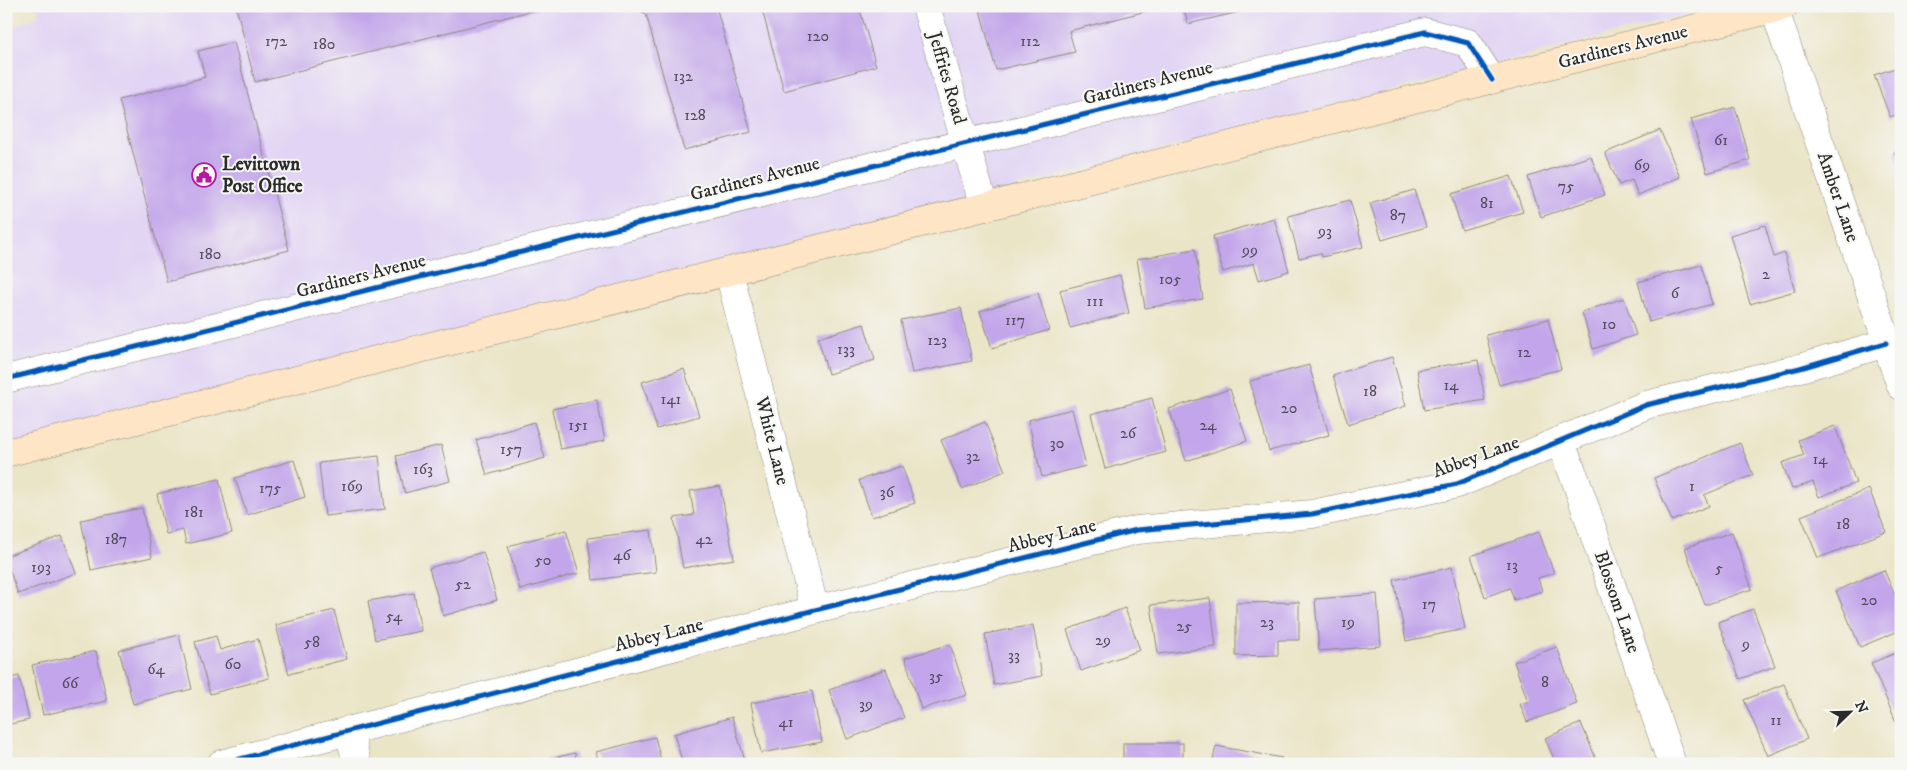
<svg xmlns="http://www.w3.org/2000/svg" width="1907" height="770" font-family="'IM FELL DW Pica',serif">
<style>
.built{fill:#e1d4f4}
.building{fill:#c2a5ea}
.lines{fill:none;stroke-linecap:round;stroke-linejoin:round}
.minor-casing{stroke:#8b887a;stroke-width:29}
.secondary-casing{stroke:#8b887a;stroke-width:29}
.minor{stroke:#fff;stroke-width:28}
.secondary{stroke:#fde5c5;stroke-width:28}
.cycleway-casing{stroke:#f6f6f2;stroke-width:8}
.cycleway{stroke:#0057b8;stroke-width:5}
.labels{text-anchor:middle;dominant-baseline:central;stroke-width:4;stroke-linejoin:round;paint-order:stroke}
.number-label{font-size:16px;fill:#514a5b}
.street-label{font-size:19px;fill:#2b2b2b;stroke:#f6f6f2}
.poi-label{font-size:19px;font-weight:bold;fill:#2b2b2b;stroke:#f6f6f2;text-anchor:start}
</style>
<rect width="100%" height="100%" fill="#f6f6f2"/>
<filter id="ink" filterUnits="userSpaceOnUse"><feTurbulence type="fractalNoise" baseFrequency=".02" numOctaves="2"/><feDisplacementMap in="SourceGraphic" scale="10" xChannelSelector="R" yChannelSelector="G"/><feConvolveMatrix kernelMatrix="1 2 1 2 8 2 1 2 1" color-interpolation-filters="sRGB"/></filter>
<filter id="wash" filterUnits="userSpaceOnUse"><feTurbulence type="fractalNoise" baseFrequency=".0096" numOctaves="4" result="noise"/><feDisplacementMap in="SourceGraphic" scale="20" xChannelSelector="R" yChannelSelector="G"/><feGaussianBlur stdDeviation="1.12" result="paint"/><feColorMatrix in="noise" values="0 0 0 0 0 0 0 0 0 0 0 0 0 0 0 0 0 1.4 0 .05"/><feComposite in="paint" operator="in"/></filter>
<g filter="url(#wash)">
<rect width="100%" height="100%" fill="#ebe5c8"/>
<polygon class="built" points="37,6 1721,6 6,446 6,30 39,16"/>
<g id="blocks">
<g class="building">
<polygon points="236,6 546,6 546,7 255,82"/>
<polygon points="633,6 716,6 751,132 684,150 646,14"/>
<polygon points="761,6 859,6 876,66 784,91"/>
<polygon points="979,6 1161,6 1162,7 1069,31 1075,52 996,70"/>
<polygon points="1183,6 1260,6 1260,7 1188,24"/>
<polygon points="234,42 289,250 167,282 119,100 205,77 198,51"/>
<polygon points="1901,66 1901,113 1890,117 1874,75"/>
<polygon points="1735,107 1750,160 1707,173 1691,119"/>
<polygon points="1660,130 1680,177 1638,195 1632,180 1619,185 1605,153"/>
<polygon points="1901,149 1901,169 1894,152"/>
<polygon points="1591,156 1605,195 1541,217 1528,177"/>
<polygon points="1511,176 1523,212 1462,230 1451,194"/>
<polygon points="1414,190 1426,227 1382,240 1370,203"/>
<polygon points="1350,200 1363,247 1322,257 1321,253 1299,258 1288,216"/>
<polygon points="1274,218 1289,271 1259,280 1254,263 1223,272 1213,236"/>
<polygon points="1765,225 1774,257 1784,253 1795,291 1750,304 1730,235"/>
<polygon points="1195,249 1203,299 1145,308 1137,259"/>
<polygon points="1701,265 1712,304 1649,322 1638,282"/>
<polygon points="1120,275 1129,313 1070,328 1060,290"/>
<polygon points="1038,293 1049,330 992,348 980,311"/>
<polygon points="1624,298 1636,335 1593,349 1582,312"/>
<polygon points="961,308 972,361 912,373 901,320"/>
<polygon points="1548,319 1561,369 1499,385 1486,335"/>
<polygon points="864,324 875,360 828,374 818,338"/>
<polygon points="1392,357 1406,406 1348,424 1333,375"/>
<polygon points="1478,360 1485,400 1424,410 1417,370"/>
<polygon points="1309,365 1329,435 1269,451 1250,381"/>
<polygon points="684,369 699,416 657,429 642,382"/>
<polygon points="1230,389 1247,441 1186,461 1169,409"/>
<polygon points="1152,398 1166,452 1105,469 1091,414"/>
<polygon points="597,400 605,441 560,449 552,409"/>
<polygon points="1072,409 1086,466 1042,477 1028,420"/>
<polygon points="534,422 545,458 487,475 476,440"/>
<polygon points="985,422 1005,471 962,489 941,440"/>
<polygon points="1835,426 1856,483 1819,497 1813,482 1792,489 1782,463 1804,455 1798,440"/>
<polygon points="1740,443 1753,475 1704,495 1709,506 1672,521 1654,478"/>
<polygon points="441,445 450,481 405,493 396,456"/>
<polygon points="379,456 385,509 325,516 319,463"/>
<polygon points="294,460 305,497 247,515 235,478"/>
<polygon points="902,466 915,503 872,517 859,480"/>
<polygon points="219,479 232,533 186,544 183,530 166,534 157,494"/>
<polygon points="720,486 734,559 683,568 674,518 694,515 690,491"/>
<polygon points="1869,489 1886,532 1818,558 1801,516"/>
<polygon points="142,508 152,557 91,570 81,520"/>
<polygon points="566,530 579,573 520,590 508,546"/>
<polygon points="651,530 656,572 593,580 588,538"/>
<polygon points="1539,532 1554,573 1538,578 1542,591 1514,600 1510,588 1485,597 1471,556"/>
<polygon points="1732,532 1752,589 1705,605 1685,548"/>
<polygon points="62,536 76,573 18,594 6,560 6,556"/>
<polygon points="483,552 497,600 443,616 429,568"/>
<polygon points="1452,567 1465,629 1406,641 1394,580"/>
<polygon points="1884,570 1901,609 1901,630 1860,647 1836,591"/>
<polygon points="414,593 421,631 375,640 368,601"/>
<polygon points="1377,594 1381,646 1319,651 1315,599"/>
<polygon points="1210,598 1216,647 1158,654 1151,605"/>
<polygon points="1299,602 1299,640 1278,640 1278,655 1236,656 1236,603"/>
<polygon points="1125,608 1140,650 1081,671 1067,630"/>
<polygon points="1753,609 1775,666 1740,679 1718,622"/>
<polygon points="334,610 347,659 289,674 276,625"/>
<polygon points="1033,625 1042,676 994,685 985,634"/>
<polygon points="179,635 192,689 133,704 119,650"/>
<polygon points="216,636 220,650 258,639 269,678 210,694 195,642"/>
<polygon points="950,644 967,695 921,709 905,658"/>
<polygon points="1557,647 1577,704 1527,722 1520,704 1528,702 1514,662"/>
<polygon points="96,651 107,701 43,715 32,665"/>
<polygon points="1901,651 1901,720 1896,722 1871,663"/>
<polygon points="886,669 904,718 847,739 829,690"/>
<polygon points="19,676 29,720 6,725 6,679"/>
<polygon points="1784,684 1807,739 1768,756 1744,700"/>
<polygon points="812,691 822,742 761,753 751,703"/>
<polygon points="732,717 746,764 683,764 674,734"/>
<polygon points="1581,723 1598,764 1556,764 1545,738"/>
<polygon points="655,737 662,764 599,764 596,752"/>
<rect x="1123" y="743" width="60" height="21"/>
<polygon points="1216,746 1282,758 1281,764 1212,764"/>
<polygon points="575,753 577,764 529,764 529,763"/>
</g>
</g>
</g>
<g filter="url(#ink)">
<use href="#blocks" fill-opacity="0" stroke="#8b887a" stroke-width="1"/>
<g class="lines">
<g class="minor-casing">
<g id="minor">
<polyline points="926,6 984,207"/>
<polyline points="1774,8 1884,333 1886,343 1901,386"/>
<polyline points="729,272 815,610"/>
<polyline points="6,379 782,188 1425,32 1468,43 1492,80"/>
<polyline points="1560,441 1576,481 1672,764"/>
<polyline points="349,730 357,764"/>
<polyline points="221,764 815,610 1137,530 1312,514 1457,484 1646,405 1800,368 1886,343"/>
</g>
</g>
<g class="secondary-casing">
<polyline id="secondary" points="6,453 1784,6"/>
</g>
<use href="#minor" class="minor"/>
<use href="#secondary" class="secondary"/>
<g class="cycleway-casing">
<g id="cycleway">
<polyline points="6,379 782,188 1425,32 1468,43 1492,80"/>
<polyline points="221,764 815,610 1137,530 1312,514 1457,484 1646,405 1800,368 1886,343"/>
</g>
</g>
<use href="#cycleway" class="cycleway"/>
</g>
</g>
<defs>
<g id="civic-ring" transform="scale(1.25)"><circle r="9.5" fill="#f6f6f2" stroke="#b5179e" stroke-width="1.5"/><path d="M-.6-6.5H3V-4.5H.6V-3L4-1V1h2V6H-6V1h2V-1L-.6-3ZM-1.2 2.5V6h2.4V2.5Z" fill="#b5179e"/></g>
</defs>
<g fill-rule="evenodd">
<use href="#civic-ring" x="204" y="175"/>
</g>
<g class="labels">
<g class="number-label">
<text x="818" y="36">120</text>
<text x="276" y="41">172</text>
<text x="1030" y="41">112</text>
<text x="324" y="44">180</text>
<text x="683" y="76">132</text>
<text x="695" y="115">128</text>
<text x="1721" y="140">61</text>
<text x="1642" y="165">69</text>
<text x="1566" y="186">75</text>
<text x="1487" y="203">81</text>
<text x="1398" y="215">87</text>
<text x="1325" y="231">93</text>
<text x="1250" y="250">99</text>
<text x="210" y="254">180</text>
<text x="1766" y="274">2</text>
<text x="1170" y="279">105</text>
<text x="1675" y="293">6</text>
<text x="1095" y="301">111</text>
<text x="1015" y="320">117</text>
<text x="1609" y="324">10</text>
<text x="937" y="340">123</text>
<text x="846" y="349">133</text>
<text x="1524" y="352">12</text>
<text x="1451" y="385">14</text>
<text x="1370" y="391">18</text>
<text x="671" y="399">141</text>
<text x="1289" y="408">20</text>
<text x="578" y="425">151</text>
<text x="1208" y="425">24</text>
<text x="1128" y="433">26</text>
<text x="1057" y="443">30</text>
<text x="511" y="449">157</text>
<text x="973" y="456">32</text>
<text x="1820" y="459">14</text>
<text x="423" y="469">163</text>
<text x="352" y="486">169</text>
<text x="1692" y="486">1</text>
<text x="270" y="488">175</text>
<text x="887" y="492">36</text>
<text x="194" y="512">181</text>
<text x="1843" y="524">18</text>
<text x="116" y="539">187</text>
<text x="704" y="539">42</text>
<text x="622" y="555">46</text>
<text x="543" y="560">50</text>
<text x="1512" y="565">13</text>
<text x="41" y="567">193</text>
<text x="1719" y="568">5</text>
<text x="463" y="584">52</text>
<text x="1869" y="600">20</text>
<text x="1429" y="604">17</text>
<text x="394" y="616">54</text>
<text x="1267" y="622">23</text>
<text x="1348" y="622">19</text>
<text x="1184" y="626">25</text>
<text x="1103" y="640">29</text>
<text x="312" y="642">58</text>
<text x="1746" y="644">9</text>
<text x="1014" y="655">33</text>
<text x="233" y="664">60</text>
<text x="156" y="669">64</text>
<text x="936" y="676">35</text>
<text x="1545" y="682">8</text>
<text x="70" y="683">66</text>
<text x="866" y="704">39</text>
<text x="1776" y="720">11</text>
<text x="786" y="722">41</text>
</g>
<g class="street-label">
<text transform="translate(1623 47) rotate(-14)">Gardiners Avenue</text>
<text transform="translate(947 78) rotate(74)">Jeffries Road</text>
<text transform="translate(1148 83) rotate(-14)">Gardiners Avenue</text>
<text transform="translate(755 179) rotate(-14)">Gardiners Avenue</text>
<text transform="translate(1838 197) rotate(71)">Amber Lane</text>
<text transform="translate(361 276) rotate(-14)">Gardiners Avenue</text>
<text transform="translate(772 441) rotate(76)">White Lane</text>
<text transform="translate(1476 457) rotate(-20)">Abbey Lane</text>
<text transform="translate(1052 536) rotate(-14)">Abbey Lane</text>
<text transform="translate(1617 602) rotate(71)">Blossom Lane</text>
<text transform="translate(659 635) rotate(-14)">Abbey Lane</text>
</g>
<g class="poi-label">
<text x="222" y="164">Levittown<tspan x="222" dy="22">Post Office</tspan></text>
</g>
</g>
<rect width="1907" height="770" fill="none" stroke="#f6f6f2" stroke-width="25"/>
<g transform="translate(1850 712) rotate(67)" stroke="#f6f6f2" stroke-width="4" paint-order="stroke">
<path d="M0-4L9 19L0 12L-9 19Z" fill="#2b2b2b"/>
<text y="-8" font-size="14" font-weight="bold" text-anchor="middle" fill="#2b2b2b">N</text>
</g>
</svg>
